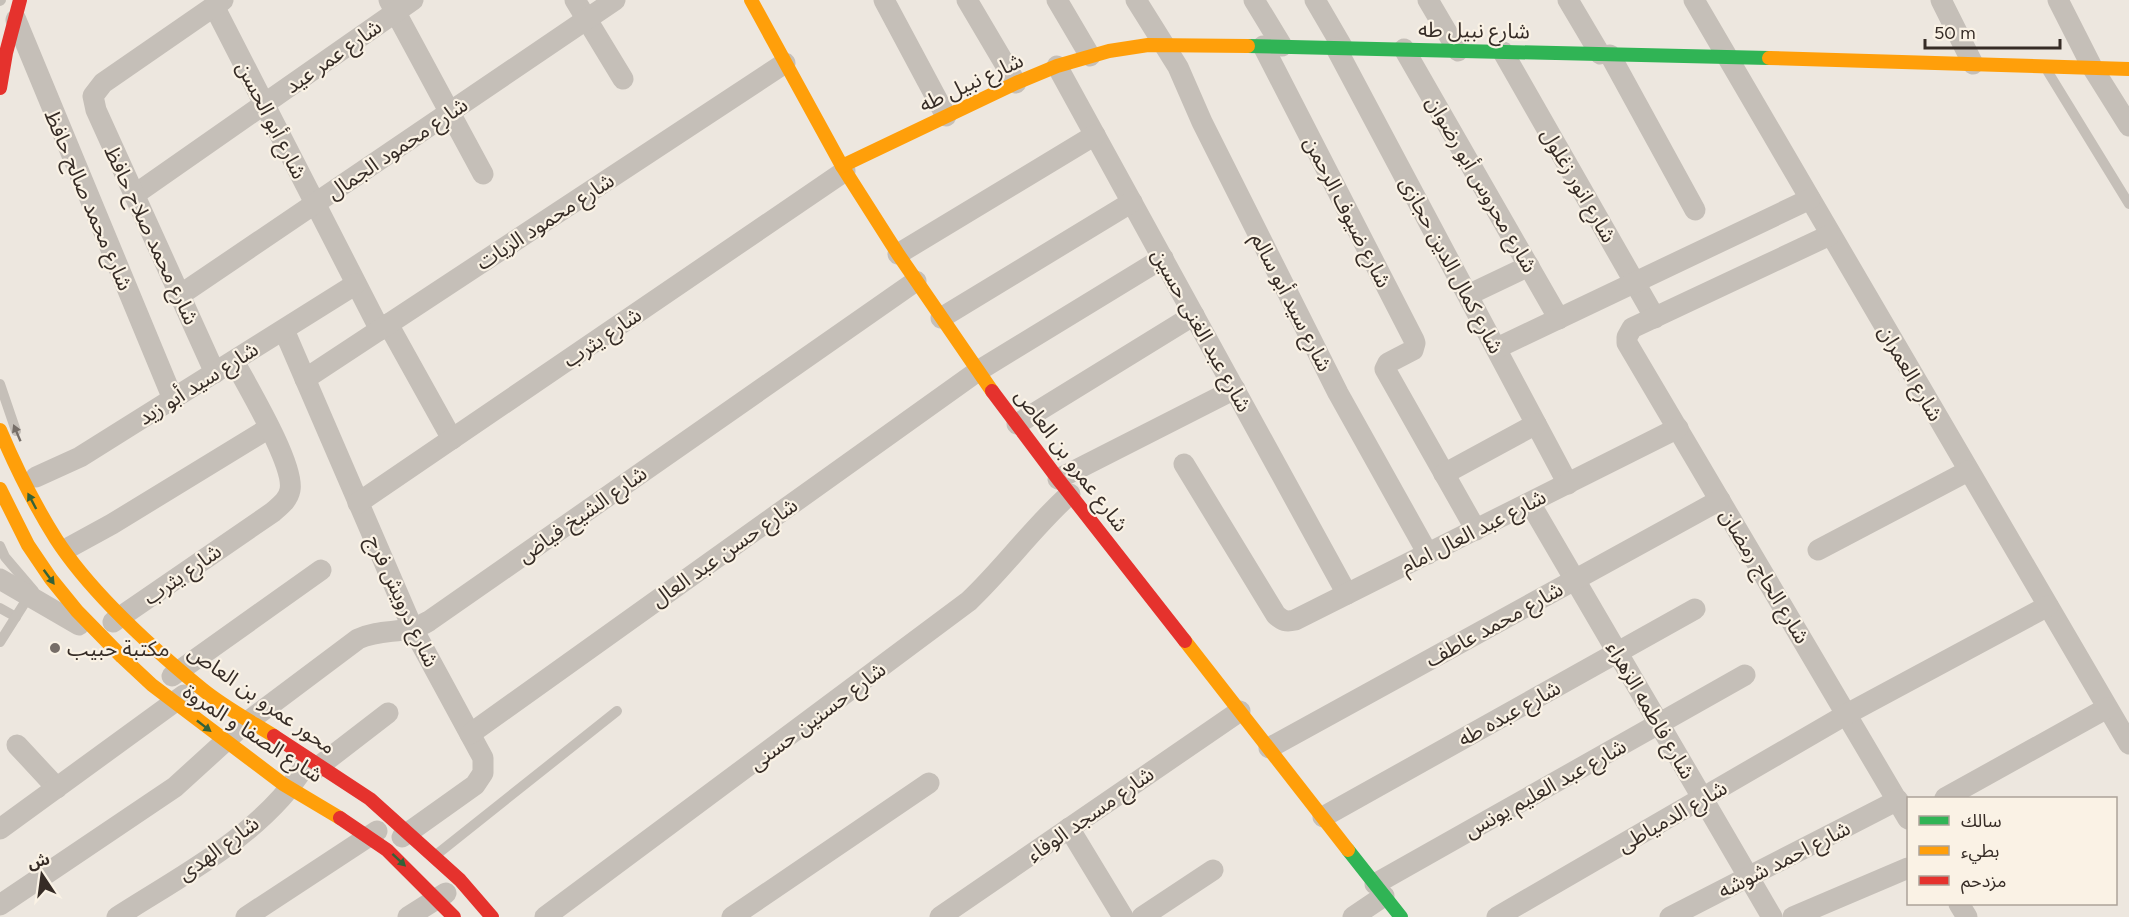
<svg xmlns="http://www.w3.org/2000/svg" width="2129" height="917" font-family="Figtree,'Noto Sans Arabic',sans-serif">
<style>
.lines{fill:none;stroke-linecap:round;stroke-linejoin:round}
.lane{stroke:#c5bfb8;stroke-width:10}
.street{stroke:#c5bfb8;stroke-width:21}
.fast{stroke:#30b455;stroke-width:14}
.slow{stroke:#ff9f0a;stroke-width:14}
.jam{stroke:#e5322d;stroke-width:14}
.slow-bridge{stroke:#ff9f0a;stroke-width:14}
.jam-bridge{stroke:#e5322d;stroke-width:14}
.oneway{fill:#766e68}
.oneway2{fill:#346239}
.poi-dot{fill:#766d67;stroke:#faf2e5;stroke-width:2}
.labels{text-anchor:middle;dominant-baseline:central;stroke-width:4.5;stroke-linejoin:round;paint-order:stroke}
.street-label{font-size:21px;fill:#362c26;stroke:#faf2e5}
.poi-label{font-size:21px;fill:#362c26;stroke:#faf2e5;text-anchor:start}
</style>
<rect width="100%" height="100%" fill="#ede7df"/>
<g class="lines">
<g class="lane">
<polyline points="0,1 1,0"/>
<polyline points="2048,72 2129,204"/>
<polyline points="0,384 16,431"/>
<polyline points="0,546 5,557 34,591"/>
<polyline points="0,608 16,617"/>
<polyline points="0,642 29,596"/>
<polyline points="436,855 617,711"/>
</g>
<g class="street">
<polyline points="389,0 483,174"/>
<polyline points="575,0 623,79"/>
<polyline points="884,0 946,116"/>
<polyline points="967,0 1016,83"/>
<polyline points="1057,0 1090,56"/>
<polyline points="1136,0 1178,67 1202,122 1338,393 1428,554"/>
<polyline points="1254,0 1282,46"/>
<polyline points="1315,0 1343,48"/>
<polyline points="1428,0 1458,51"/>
<polyline points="1568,0 1600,54"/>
<polyline points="1694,0 2129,744"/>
<polyline points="1941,0 1973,64"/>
<polyline points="2058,0 2092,67 2129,126"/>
<polyline points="214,6 380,330"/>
<polyline points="16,20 173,399"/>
<polyline points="1263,46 1414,340 1415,343 1413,350 1388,363 1385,369 1476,530"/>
<polyline points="1336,48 1568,484"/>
<polyline points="1404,49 1559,319"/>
<polyline points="1503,52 1655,318"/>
<polyline points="1610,55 1695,210"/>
<polyline points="1057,66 1347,594"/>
<polyline points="134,195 413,0"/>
<polyline points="1830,235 1632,328 1627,337 1627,343 1908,819"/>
<polyline points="898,254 1095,135"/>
<polyline points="180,295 615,0"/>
<polyline points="1468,295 1529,266"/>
<polyline points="941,318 1132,202"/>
<polyline points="388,324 452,439"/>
<polyline points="284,330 413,629 483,758 483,773 475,785 402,837"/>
<polyline points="1497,348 1810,199"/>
<polyline points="215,373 96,110 93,96 103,83 223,0"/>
<polyline points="305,379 785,63"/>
<polyline points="1017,424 1194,315"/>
<path d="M1184,464L1276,615C1283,621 1286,622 1295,620L1678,428"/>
<polyline points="1444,474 1536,424"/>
<polyline points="36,477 80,457 356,284"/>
<polyline points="1058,479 1235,389"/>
<polyline points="358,503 845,171"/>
<polyline points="1530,503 1772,917"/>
<polyline points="70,547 112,524 269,428"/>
<polyline points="1818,550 1968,471"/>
<polyline points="0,579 79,625"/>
<path d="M113,622L273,512C281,505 288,500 290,490C295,465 247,386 234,361"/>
<polyline points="172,676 321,570"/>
<polyline points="470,734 978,371 1163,258"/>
<polyline points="17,745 57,788"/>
<polyline points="1269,748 1720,500"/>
<polyline points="314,770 388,713"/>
<polyline points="1945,798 2107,708"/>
<polyline points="1323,817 1695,609"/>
<polyline points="1069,828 1123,917"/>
<polyline points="0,829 184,695"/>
<polyline points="1375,884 1745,675"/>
<polyline points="1959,904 1967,917"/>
<path d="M0,905L175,787L242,726L358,639C384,627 405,636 429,621L916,281"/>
<path d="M117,917C173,881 236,848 281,798C290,788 298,776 306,765"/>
<polyline points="246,917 377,831"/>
<polyline points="408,917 446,893"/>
<path d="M545,917L969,601C1005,567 1033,527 1070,494"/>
<polyline points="732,917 929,783"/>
<polyline points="940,917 1240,711"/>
<polyline points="1142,917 1213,870"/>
<polyline points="1353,917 1384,896"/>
<polyline points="1497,917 1847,714 2048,606"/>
<polyline points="1670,917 1898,800"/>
<polyline points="1793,917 1908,868"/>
</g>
<g class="fast">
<polyline points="1248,46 1769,58"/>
<polyline points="1348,850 1401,917"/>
</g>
<g class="slow">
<polyline points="751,0 842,166 898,254 992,391"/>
<polyline points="1769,58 2129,69"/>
<polyline points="842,166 1016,83 1057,66 1109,51 1148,45 1248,46"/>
<polyline points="1185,641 1348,850"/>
</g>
<polyline class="jam" points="992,391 1058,479 1185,641"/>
<g class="slow-bridge">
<path d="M0,430C16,468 34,504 56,539C91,593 152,648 202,689C224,707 250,721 274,736"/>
<polyline points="0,489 28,545 51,579 77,611 122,657 152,685 283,784 340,818"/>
</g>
<g class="jam-bridge">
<polyline points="0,88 6,53 20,0"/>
<polyline points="274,736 370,799 460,880 492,917"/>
<polyline points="340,818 387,850 454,917"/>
</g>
</g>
<defs><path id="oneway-solid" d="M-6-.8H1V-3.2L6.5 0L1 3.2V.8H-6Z" transform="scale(1.5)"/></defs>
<use class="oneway" href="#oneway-solid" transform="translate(17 433) rotate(-113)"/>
<g class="oneway2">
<use href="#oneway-solid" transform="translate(32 501) rotate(-118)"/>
<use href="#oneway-solid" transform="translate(49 577) rotate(54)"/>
<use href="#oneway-solid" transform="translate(204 726) rotate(38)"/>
<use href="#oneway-solid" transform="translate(399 860) rotate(43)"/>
</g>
<circle class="poi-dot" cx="55" cy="648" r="6"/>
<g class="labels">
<g class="street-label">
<text transform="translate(1474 30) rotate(1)">شارع نبيل طه</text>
<text transform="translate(333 56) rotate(-35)">شارع عمر عيد</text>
<text transform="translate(971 82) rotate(-25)">شارع نبيل طه</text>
<text transform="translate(272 120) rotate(63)">شارع أبو الحسن</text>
<text transform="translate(397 148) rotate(-34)">شارع محمود الجمال</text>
<text transform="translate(1482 184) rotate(60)">شارع محروس أبو رضوان</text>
<text transform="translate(1579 185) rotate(60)">شارع انور زغلول</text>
<text transform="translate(89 200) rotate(67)">شارع محمد صالح حافظ</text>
<text transform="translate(1348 212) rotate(63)">شارع ضيوف الرحمن</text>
<text transform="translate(545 221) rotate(-33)">شارع محمود الزيات</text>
<text transform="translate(152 235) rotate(65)">شارع محمد صلاح حافظ</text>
<text transform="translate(1452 265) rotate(62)">شارع كمال الدين حجازى</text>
<text transform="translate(1292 302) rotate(63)">شارع سيد أبو سالم</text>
<text transform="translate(1202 330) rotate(61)">شارع عبد الغنى حسين</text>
<text transform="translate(602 337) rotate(-34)">شارع يثرب</text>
<text transform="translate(1911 373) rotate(60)">شارع العمران</text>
<text transform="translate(198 383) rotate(-32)">شارع سيد أبو زيد</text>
<text transform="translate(1072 460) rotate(53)">شارع عمرو بن العاص</text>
<text transform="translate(582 514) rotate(-35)">شارع الشيخ فياض</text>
<text transform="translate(1473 531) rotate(-27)">شارع عبد العال امام</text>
<text transform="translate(724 552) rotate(-35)">شارع حسن عبد العال</text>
<text transform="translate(182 574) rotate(-35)">شارع يثرب</text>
<text transform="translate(1765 576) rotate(59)">شارع الحاج رمضان</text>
<text transform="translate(403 601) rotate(65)">شارع درويش فرج</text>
<text transform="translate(1494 624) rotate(-29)">شارع محمد عاطف</text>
<text transform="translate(262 699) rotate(35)">محور عمرو بن العاص</text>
<text transform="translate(1651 710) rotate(60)">شارع فاطمه الزهراء</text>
<text transform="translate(1509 713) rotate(-29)">شارع عبده طه</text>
<text transform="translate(817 716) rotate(-37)">شارع حسنين حسنى</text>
<text transform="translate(253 733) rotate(33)">شارع الصفا و المروة</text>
<text transform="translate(1545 788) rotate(-29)">شارع عبد العليم يونس</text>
<text transform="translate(1090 814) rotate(-35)">شارع مسجد الوفاء</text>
<text transform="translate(1672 816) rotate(-30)">شارع الدمياطى</text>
<text transform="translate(218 848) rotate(-36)">شارع الهدى</text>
<text transform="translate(1784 859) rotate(-27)">شارع احمد شوشه</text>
</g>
<g class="poi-label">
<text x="67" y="648">مكتبة حبيب</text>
</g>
</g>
<rect x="1907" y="797" width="210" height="108" fill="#faf2e5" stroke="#aca399" stroke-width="1.5"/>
<rect x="1919" y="816" width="30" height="9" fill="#30b455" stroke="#aca399" stroke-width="1.5"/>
<text x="1961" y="827" font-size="18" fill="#362c26">سالك</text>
<rect x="1919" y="846" width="30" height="9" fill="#ff9f0a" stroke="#aca399" stroke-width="1.5"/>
<text x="1961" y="857" font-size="18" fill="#362c26">بطيء</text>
<rect x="1919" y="876" width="30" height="9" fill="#e5322d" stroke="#aca399" stroke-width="1.5"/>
<text x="1961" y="887" font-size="18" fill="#362c26">مزدحم</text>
<g transform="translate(42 875) rotate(347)" stroke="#faf2e5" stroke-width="4.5" paint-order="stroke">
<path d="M0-4.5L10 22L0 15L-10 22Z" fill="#362c26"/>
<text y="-9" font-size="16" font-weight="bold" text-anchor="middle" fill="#362c26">ش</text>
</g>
<path d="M1925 39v9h135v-9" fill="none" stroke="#362c26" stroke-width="3"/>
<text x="1934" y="39" font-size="18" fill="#362c26" stroke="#faf2e5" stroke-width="4.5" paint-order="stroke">50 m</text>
</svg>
